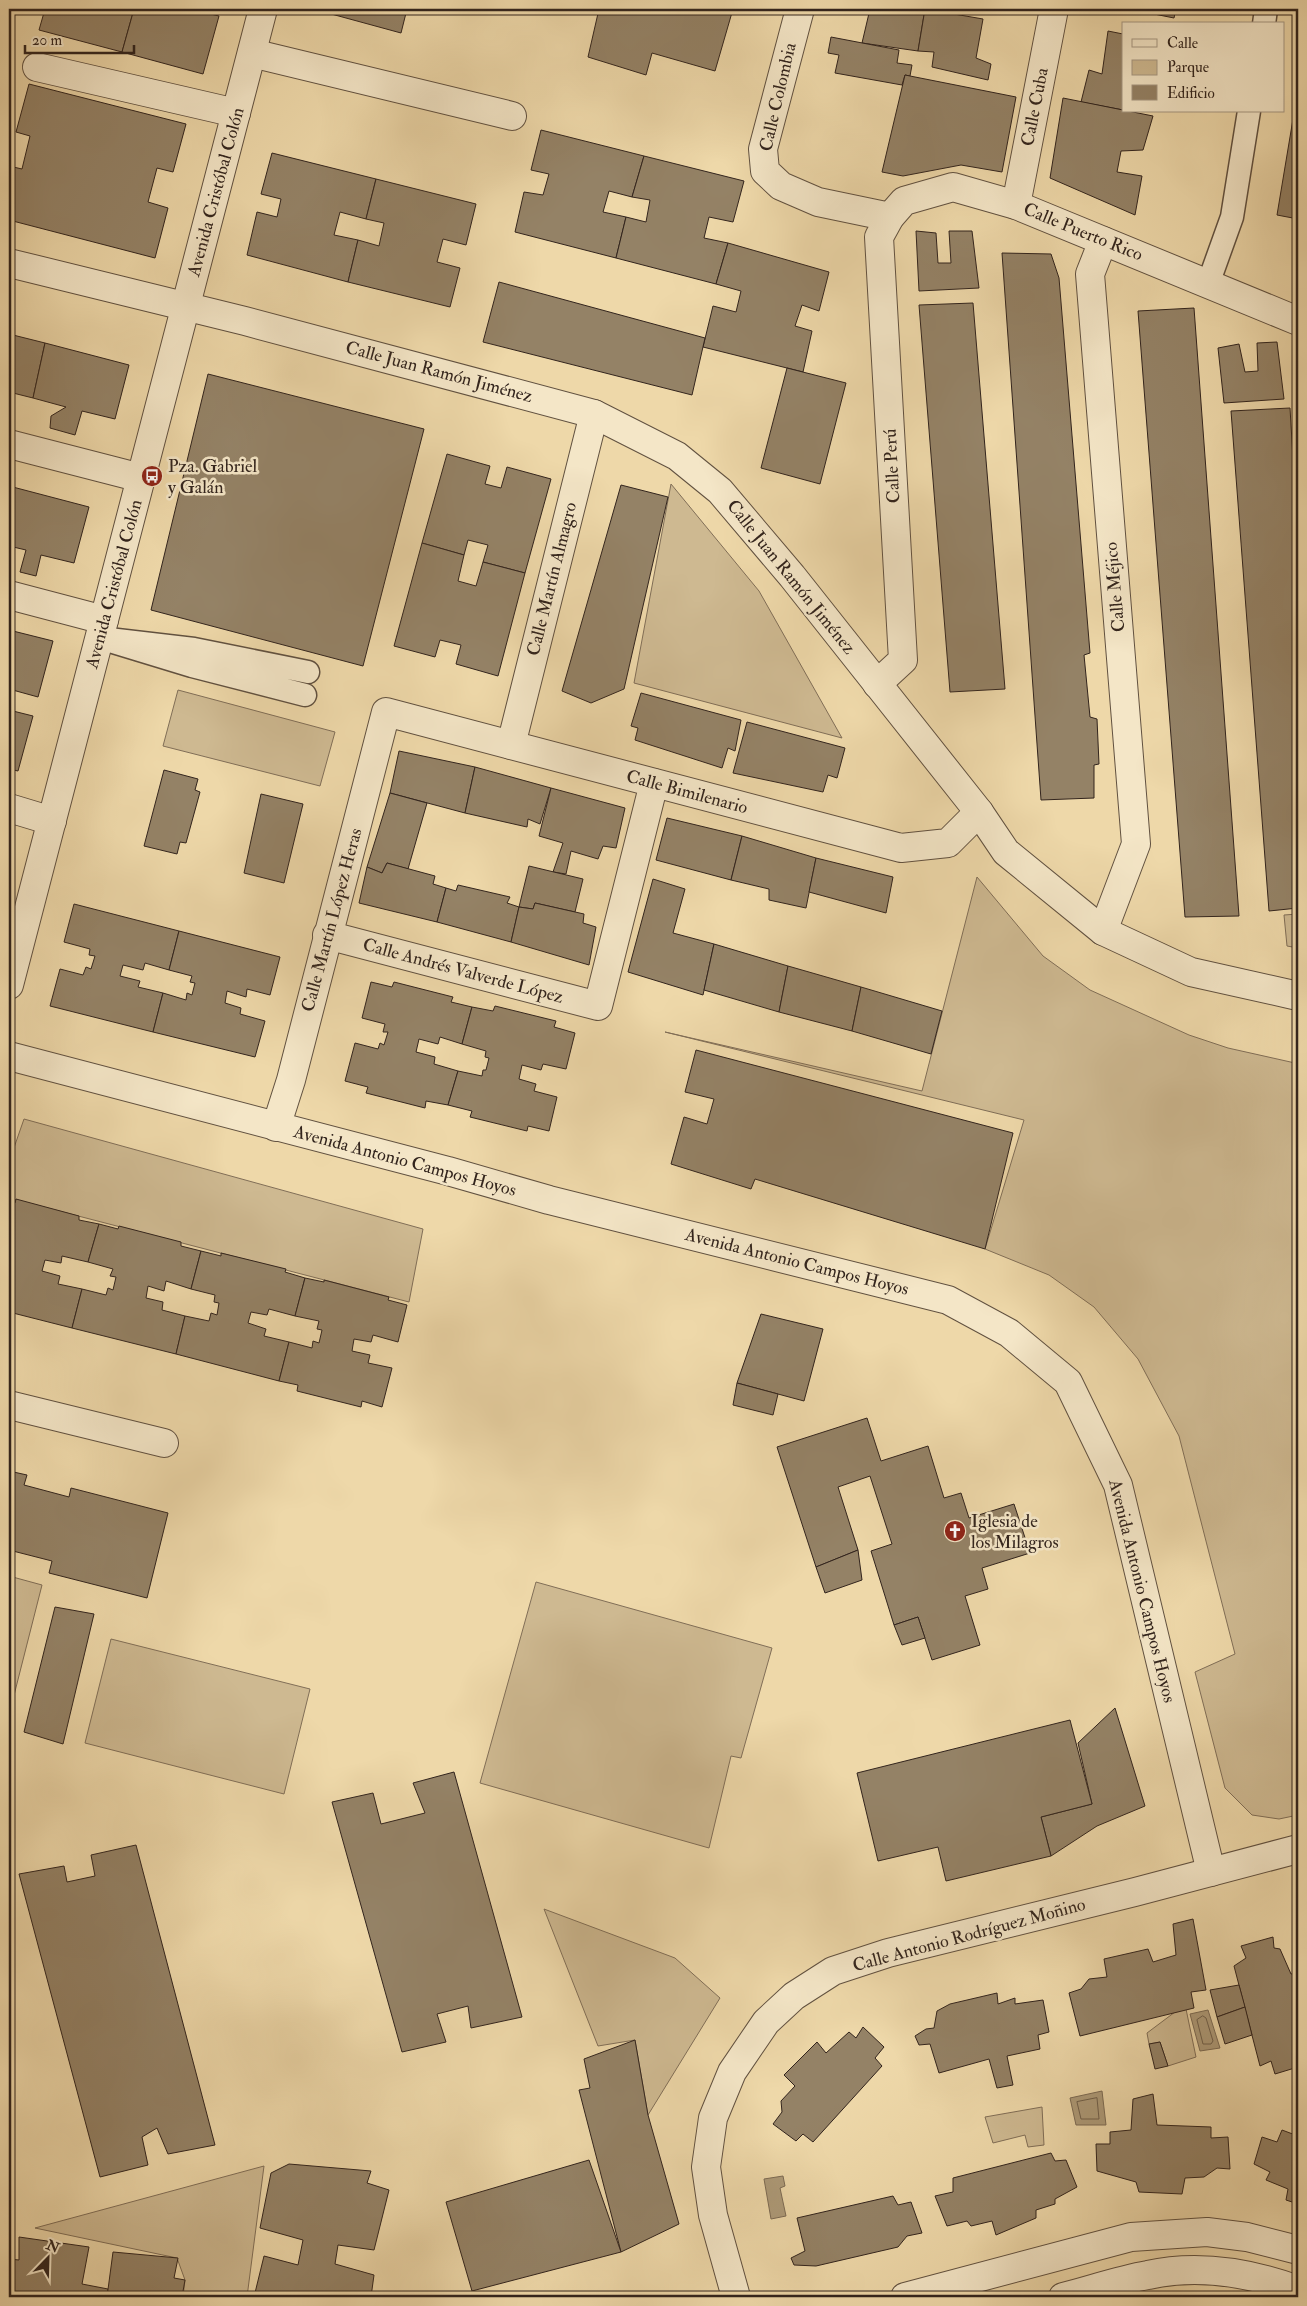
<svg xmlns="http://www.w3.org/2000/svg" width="1307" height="2306" font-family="'IM FELL Double Pica',serif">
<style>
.green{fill:#ceb991;stroke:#806e57}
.water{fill:#ae9b79;stroke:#7c6b54}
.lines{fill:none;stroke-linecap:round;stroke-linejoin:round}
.shore{stroke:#70604b;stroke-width:1}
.building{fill:#948266;stroke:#32241d}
.lane-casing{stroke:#615140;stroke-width:25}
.street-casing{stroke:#615140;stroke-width:30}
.lane{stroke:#f4e6c7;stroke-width:22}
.street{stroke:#f4e6c7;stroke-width:28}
.labels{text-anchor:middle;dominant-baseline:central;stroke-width:5;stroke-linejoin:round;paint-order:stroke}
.street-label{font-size:18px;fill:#32241d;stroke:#f4e6c7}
.poi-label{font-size:18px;fill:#32241d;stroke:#f4e6c7;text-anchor:start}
</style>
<rect width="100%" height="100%" fill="#eed8a9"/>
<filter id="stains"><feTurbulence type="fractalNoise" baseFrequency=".004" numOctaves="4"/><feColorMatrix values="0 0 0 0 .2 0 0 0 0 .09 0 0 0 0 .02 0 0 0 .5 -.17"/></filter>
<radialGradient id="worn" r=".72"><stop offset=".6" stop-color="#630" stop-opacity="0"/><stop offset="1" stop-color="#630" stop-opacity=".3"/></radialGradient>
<g class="green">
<polygon points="671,484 759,591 842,738 634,683"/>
<polygon points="178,690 335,732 320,786 163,746"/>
<polygon points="977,877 1043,956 1090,990 1189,1035 1228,1048 1295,1063 1298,1043 1298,1815 1279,1819 1252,1815 1225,1788 1195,1672 1235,1654 1179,1436 1138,1359 1094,1307 1049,1275 985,1249 1024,1120 665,1032 922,1091"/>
<polygon points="1298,914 1298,948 1287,946 1284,915"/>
<polygon points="24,1119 423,1229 409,1302 9,1198 9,1162"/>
<polygon points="9,1576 42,1585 9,1715"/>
<polygon points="536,1582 772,1648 741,1758 731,1756 709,1848 480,1783"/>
<polygon points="111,1639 310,1689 284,1794 85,1743"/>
<polygon points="544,1909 675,1958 720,1998 648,2115 635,2040 598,2046"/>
<polygon points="1186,2009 1196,2057 1168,2066 1160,2042 1149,2044 1147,2033 1175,2012"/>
<polygon points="1042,2107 1044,2145 1028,2147 1025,2135 993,2143 985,2117"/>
<polygon points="264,2166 247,2297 183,2297 185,2280 177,2258 35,2228"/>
</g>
<g class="water">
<polygon points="1208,2010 1220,2048 1200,2051 1190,2014"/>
<polygon points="1102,2091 1106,2125 1076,2125 1070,2098"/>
<polygon points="783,2176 785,2186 780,2188 786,2216 771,2219 764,2179"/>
</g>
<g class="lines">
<g class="shore">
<polygon points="1203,2016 1206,2018 1213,2041 1211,2044 1203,2044 1197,2020"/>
<polygon points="1097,2098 1099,2119 1081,2119 1077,2102"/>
</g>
</g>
<g class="building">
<polygon points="45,9 134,9 122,52 39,30"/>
<polygon points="134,9 191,9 219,16 203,74 122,52"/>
<polygon points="325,9 407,9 401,33 324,12"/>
<polygon points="599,9 733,9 715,71 652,53 646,75 588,57"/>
<polygon points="870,9 925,9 918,51 862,43"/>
<polygon points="925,9 983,19 976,58 991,64 988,80 932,67 934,52 918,51"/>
<polygon points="1129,9 1176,9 1174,18"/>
<polygon points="1108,31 1123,34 1123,110 1081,102 1089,70 1102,74"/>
<polygon points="831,37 899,50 897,63 912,65 910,76 905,75 902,85 835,73 839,55 828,53"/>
<polygon points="905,75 1016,97 1002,172 961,165 903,176 882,172"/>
<polygon points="29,84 186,124 173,172 157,168 148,202 168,208 155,258 9,220 9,166 22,169 30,136 16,132"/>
<polygon points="1298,89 1298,219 1277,215"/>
<polygon points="1063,98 1153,116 1143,150 1121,151 1117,172 1142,176 1135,215 1050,178"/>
<polygon points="541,130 644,156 632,197 609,191 603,212 626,217 616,258 515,232 524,192 543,195 549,174 531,170"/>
<polygon points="272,153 376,179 366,219 340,212 334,235 358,240 348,282 247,255 257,212 277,217 281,199 261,194"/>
<polygon points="644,156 744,181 733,222 709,217 704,238 728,243 716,284 616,258 626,217 646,222 650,200 632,197"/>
<polygon points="376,179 476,204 466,245 443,239 437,262 460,268 450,307 348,282 358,240 379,246 384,223 366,219"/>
<polygon points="916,231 936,233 938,263 951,263 949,231 972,231 979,288 919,291"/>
<polygon points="728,243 829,272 819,311 802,305 795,326 812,331 803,372 703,347 713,306 736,312 741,291 716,284"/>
<polygon points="1002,253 1051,254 1059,278 1090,653 1084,655 1090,717 1097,719 1099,764 1094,765 1094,798 1041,800"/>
<polygon points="499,282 705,338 692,395 483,342"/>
<polygon points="973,303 1005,689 950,692 919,305"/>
<polygon points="1194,308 1239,916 1185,917 1138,311"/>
<polygon points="9,334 45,343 33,398 9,392"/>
<polygon points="1277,342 1284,399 1224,403 1218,348 1239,344 1245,372 1258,371 1257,343"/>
<polygon points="45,343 129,365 115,419 82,411 75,435 50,428 51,416 66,407 33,398"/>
<polygon points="787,368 846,383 820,484 761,468"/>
<polygon points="208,374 424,429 363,666 151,610"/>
<polygon points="1290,408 1298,543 1298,908 1269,911 1231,411"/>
<polygon points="447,454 490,466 485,484 501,488 507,467 551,479 525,573 483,562 488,545 468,540 464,555 422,543"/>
<polygon points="621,485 668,497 624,689 591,703 562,691"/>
<polygon points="9,486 89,507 74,563 41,555 36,576 20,572 26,550 9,546"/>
<polygon points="422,543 464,555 458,581 476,586 483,562 525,573 498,676 456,664 461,645 440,640 435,657 394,646"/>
<polygon points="9,630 53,641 38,697 9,689"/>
<polygon points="641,693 741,720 735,751 728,748 722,768 635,740 638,728 631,726"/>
<polygon points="9,710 33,716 18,771 9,769"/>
<polygon points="747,722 845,748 837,778 828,775 823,792 733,773"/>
<polygon points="399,751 475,767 465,813 390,793"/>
<polygon points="475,767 551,788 540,824 528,819 527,827 465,813"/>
<polygon points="164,770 198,779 195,790 200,792 186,843 180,842 177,854 144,846"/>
<polygon points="551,788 625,808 616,848 603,846 598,859 571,851 566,874 553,872 563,843 539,836"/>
<polygon points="390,793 427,803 408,869 387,863 382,873 367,867"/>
<polygon points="261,794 303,804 284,883 244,873"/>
<polygon points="667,818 742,836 731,880 656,860"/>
<polygon points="742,836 816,858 806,908 769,900 769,889 731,880"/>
<polygon points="816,858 893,877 886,913 809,892"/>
<polygon points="387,863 435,876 433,884 446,888 437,922 359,903 367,867 382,873"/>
<polygon points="529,866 583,879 575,912 535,903 533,909 519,907"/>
<polygon points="653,879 685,889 673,933 714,944 703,995 628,972"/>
<polygon points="458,885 510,897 507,903 519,907 511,942 437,922 446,888 456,891"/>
<polygon points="535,903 584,914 583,923 596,927 589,965 511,942 519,907 533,909"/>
<polygon points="74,904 179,931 169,970 145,963 143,970 123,965 120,976 140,981 138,987 163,993 153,1032 50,1006 60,969 83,975 86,967 91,969 95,956 89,955 90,949 64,942"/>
<polygon points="179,931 280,957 270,995 247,989 246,997 227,991 225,1003 241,1008 240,1014 265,1021 255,1057 153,1032 163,993 186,1000 187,993 192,995 195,983 190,982 192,976 169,970"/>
<polygon points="714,944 788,966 779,1012 704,990"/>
<polygon points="788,966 861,987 852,1031 779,1012"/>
<polygon points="371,982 392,987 394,982 453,997 451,1002 472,1007 462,1044 440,1037 438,1044 419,1039 416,1052 435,1057 434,1064 458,1071 448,1105 426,1101 425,1108 366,1093 368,1087 345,1081 355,1043 378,1049 380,1043 384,1045 388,1032 383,1032 385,1024 362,1018"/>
<polygon points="861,987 942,1011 931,1054 852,1031"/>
<polygon points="495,1006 556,1021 554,1027 575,1033 566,1069 543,1064 541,1070 522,1065 519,1079 536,1084 534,1091 557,1097 549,1131 528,1126 527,1131 470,1117 472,1111 448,1105 458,1071 482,1076 483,1070 486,1070 489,1058 485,1057 486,1051 462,1044 472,1007 493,1011"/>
<polygon points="696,1050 1013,1133 985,1249 755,1179 751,1189 671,1164 684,1117 707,1124 714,1099 685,1092"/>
<polygon points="16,1199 79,1216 79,1220 99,1224 88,1262 62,1256 61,1263 45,1260 42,1271 60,1276 58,1284 82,1289 72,1328 9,1312 9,1262 13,1251 9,1250 9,1201 15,1203"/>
<polygon points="99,1224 118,1229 119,1226 181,1242 181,1246 201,1251 191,1289 166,1281 164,1291 148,1286 146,1298 163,1302 162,1310 185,1316 176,1354 72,1328 82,1289 106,1295 108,1288 113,1290 116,1277 110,1276 113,1269 88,1262"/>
<polygon points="201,1251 221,1256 221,1253 286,1269 285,1272 305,1278 295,1316 269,1309 267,1315 251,1312 248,1323 266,1329 264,1336 289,1342 279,1381 176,1354 185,1316 209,1321 211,1313 217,1315 219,1303 214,1302 215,1295 191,1289"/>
<polygon points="305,1278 324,1282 324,1280 389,1297 388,1300 407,1305 398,1342 373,1335 371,1342 354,1339 352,1351 370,1355 368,1363 392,1368 382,1407 362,1401 361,1407 297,1391 298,1385 279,1381 289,1342 312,1348 313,1341 319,1343 322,1330 317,1329 319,1321 295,1316"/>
<polygon points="761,1314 823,1329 804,1401 737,1383"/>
<polygon points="737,1383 778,1394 773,1415 733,1405"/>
<polygon points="867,1418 881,1461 928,1446 944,1498 961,1493 969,1518 1014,1504 1030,1553 982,1568 988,1589 965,1596 980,1645 932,1660 918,1617 894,1625 871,1551 892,1544 870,1476 838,1487 858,1550 816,1567 777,1447"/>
<polygon points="9,1471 27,1475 24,1485 69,1497 71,1488 168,1513 147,1598 49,1573 52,1561 9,1550"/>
<polygon points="858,1550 862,1580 825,1593 816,1567"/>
<polygon points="55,1607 94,1614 63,1744 24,1732"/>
<polygon points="918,1617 925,1638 902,1645 894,1625"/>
<polygon points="1115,1708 1145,1806 1097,1826 1051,1856 1041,1817 1092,1804 1078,1743"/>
<polygon points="1070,1720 1092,1804 1041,1817 1051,1856 946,1881 938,1847 878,1861 857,1773"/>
<polygon points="454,1772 522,2017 471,2028 468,2006 437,2014 446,2042 402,2052 332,1802 373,1793 381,1824 425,1813 413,1783"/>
<polygon points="136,1845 215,2145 168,2154 157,2128 142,2137 148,2165 100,2177 19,1874 64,1866 67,1882 95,1876 91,1855"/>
<polygon points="1193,1919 1206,1990 1191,1992 1194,2008 1080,2036 1069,1993 1081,1989 1089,1979 1107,1977 1104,1959 1148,1949 1153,1962 1176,1955 1173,1924"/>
<polygon points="1273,1937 1274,1948 1280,1949 1291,1974 1298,1973 1298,2067 1275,2074 1271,2061 1260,2066 1234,1966 1246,1958 1241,1946"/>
<polygon points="1239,1985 1245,2007 1217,2017 1210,1990"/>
<polygon points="997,1993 998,2004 1015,1998 1015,2004 1043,2000 1049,2032 1038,2035 1040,2049 1007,2056 1013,2085 997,2088 989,2059 939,2073 930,2044 919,2045 915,2036 926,2029 934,2028 937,2011 950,2004"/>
<polygon points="1245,2007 1252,2035 1225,2044 1217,2017"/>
<polygon points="863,2027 884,2047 875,2058 882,2066 813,2142 803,2134 796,2141 773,2124 782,2112 781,2101 795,2086 784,2075 817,2042 826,2053 849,2032 856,2038"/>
<polygon points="635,2040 648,2115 679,2224 621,2252 579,2090 590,2088 584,2059"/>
<polygon points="1160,2042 1168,2066 1155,2069 1149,2044"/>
<polygon points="1153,2094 1157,2125 1211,2127 1211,2138 1228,2137 1230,2169 1217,2168 1204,2177 1185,2178 1182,2194 1139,2192 1136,2182 1097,2171 1096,2144 1110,2144 1110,2132 1131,2130 1133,2099"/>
<polygon points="1282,2130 1298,2136 1298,2204 1286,2200 1288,2189 1266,2180 1270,2172 1254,2164 1262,2137 1277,2142"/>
<polygon points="1051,2153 1055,2161 1066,2160 1077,2187 1055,2199 1055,2204 1036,2210 1036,2218 996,2235 992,2221 971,2226 967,2221 947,2226 935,2196 953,2192 953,2178"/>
<polygon points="589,2160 621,2252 472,2291 446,2202"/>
<polygon points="289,2164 371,2171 367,2183 389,2190 374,2250 338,2245 335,2264 374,2275 371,2297 254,2297 264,2256 298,2265 303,2240 260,2228 271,2173"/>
<polygon points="893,2196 898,2205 911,2202 922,2233 907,2236 898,2247 816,2266 794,2265 791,2258 805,2251 797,2218"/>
<polygon points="19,2237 89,2247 82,2284 108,2289 107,2297 9,2297 9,2259 19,2260"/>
<polygon points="113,2252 178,2258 174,2278 185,2280 182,2297 107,2297"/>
</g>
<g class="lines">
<g class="lane-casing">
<g id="lane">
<polyline points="1264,24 1266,9"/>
<polyline points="1208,284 1232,217 1249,111"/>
<polyline points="305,695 192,666 100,638 194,649 308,672"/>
</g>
</g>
<g class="street-casing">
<g id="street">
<polyline points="800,9 763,149 765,171 781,186 818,202 890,217"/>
<polyline points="252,53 512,116"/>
<polyline points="37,67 236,113"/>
<polyline points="1016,205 1054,9"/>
<polyline points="9,263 245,321 594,414 677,456 720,491 792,576 979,812 1006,852 1103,931 1191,972 1298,996"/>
<polyline points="9,444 141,478"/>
<polyline points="9,595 104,620"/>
<polyline points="877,684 903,660 879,237 890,217 904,201 953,187 1016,205 1298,321"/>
<polyline points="511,745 594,414"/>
<polyline points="9,808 52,821"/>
<polyline points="1103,931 1136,844 1090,274 1103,241"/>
<polyline points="327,935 598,1006 654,783"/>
<polyline points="9,985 263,9"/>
<polyline points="9,1056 448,1171 549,1200 948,1300 1009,1333 1068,1382 1118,1485 1211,1872"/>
<polyline points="276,1127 291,1080 386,712 901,848 948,843 979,812"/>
<polyline points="9,1405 164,1443"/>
<polyline points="736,2297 713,2215 706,2167 713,2118 732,2072 766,2022 794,1996 833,1971 888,1953 1135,1892 1298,1849"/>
<polyline points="905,2297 1131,2237 1207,2232 1247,2237 1298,2250"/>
<path d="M1063,2297C1091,2290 1119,2280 1148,2275C1198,2264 1251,2273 1298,2290"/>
</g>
</g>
<use href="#lane" class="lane"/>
<use href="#street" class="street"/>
</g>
<defs>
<g id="bus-disc" transform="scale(1.125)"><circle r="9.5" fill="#8f2418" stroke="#f4e6c7"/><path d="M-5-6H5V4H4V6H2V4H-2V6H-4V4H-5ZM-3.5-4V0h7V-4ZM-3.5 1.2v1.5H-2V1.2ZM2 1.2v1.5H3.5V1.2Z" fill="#fff"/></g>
<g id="church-disc" transform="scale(1.125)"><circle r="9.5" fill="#8f2418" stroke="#f4e6c7"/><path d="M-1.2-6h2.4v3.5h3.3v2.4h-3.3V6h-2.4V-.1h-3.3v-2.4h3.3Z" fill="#fff"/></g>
</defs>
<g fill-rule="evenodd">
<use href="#bus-disc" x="152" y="476"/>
<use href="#church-disc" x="955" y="1531"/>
</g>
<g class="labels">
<g class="street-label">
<text transform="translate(778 97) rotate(-77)">Calle Colombia</text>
<text transform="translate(1035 107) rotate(-79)">Calle Cuba</text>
<text transform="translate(216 192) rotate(-75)">Avenida Cristóbal Colón</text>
<text transform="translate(1083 232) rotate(22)">Calle Puerto Rico</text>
<text transform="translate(439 372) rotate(15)">Calle Juan Ramón Jiménez</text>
<text transform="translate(892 466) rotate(-93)">Calle Perú</text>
<text transform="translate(791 577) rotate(51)">Calle Juan Ramón Jiménez</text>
<text transform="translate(552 579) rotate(-76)">Calle Martín Almagro</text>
<text transform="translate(114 584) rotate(-75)">Avenida Cristóbal Colón</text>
<text transform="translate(1115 587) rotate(-95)">Calle Méjico</text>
<text transform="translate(687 792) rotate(15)">Calle Bimilenario</text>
<text transform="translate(332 920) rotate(-75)">Calle Martín López Heras</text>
<text transform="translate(463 971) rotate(15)">Calle Andrés Valverde López</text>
<text transform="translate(405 1161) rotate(15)">Avenida Antonio Campos Hoyos</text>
<text transform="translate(797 1262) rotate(14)">Avenida Antonio Campos Hoyos</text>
<text transform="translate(1142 1591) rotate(76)">Avenida Antonio Campos Hoyos</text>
<text transform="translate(969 1935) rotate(-15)">Calle Antonio Rodríguez Moñino</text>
</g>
<g class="poi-label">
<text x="168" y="466">Pza. Gabriel<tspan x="168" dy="21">y Galán</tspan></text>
<text x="971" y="1521">Iglesia de<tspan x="971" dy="21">los Milagros</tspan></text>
</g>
</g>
<rect width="1307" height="2306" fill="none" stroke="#eed8a9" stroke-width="30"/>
<rect x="10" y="10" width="1287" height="2286" fill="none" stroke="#32241d" stroke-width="2.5"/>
<rect x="15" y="15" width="1277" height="2276" fill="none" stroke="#32241d"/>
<rect x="1122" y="22" width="162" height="90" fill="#f4e6c7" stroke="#a69883"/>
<rect x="1132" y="39" width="25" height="8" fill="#f4e6c7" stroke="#a69883"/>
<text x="1167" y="48" font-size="15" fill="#32241d">Calle</text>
<rect x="1132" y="60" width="25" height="15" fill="#ceb991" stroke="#a69883"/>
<text x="1167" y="72" font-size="15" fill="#32241d">Parque</text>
<rect x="1132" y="85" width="25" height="15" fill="#948266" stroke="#a69883"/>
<text x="1167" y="98" font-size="15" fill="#32241d">Edificio</text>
<g transform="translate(48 2258) rotate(23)" stroke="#f4e6c7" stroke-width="4" paint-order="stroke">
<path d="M0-4L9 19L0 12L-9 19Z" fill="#32241d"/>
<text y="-8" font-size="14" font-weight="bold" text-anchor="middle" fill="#32241d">N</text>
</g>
<path d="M25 45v8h109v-8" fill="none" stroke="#32241d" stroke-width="2.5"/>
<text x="32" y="45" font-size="15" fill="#32241d" stroke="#f4e6c7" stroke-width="4" paint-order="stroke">20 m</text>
<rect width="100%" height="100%" filter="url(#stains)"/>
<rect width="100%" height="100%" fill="url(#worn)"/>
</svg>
